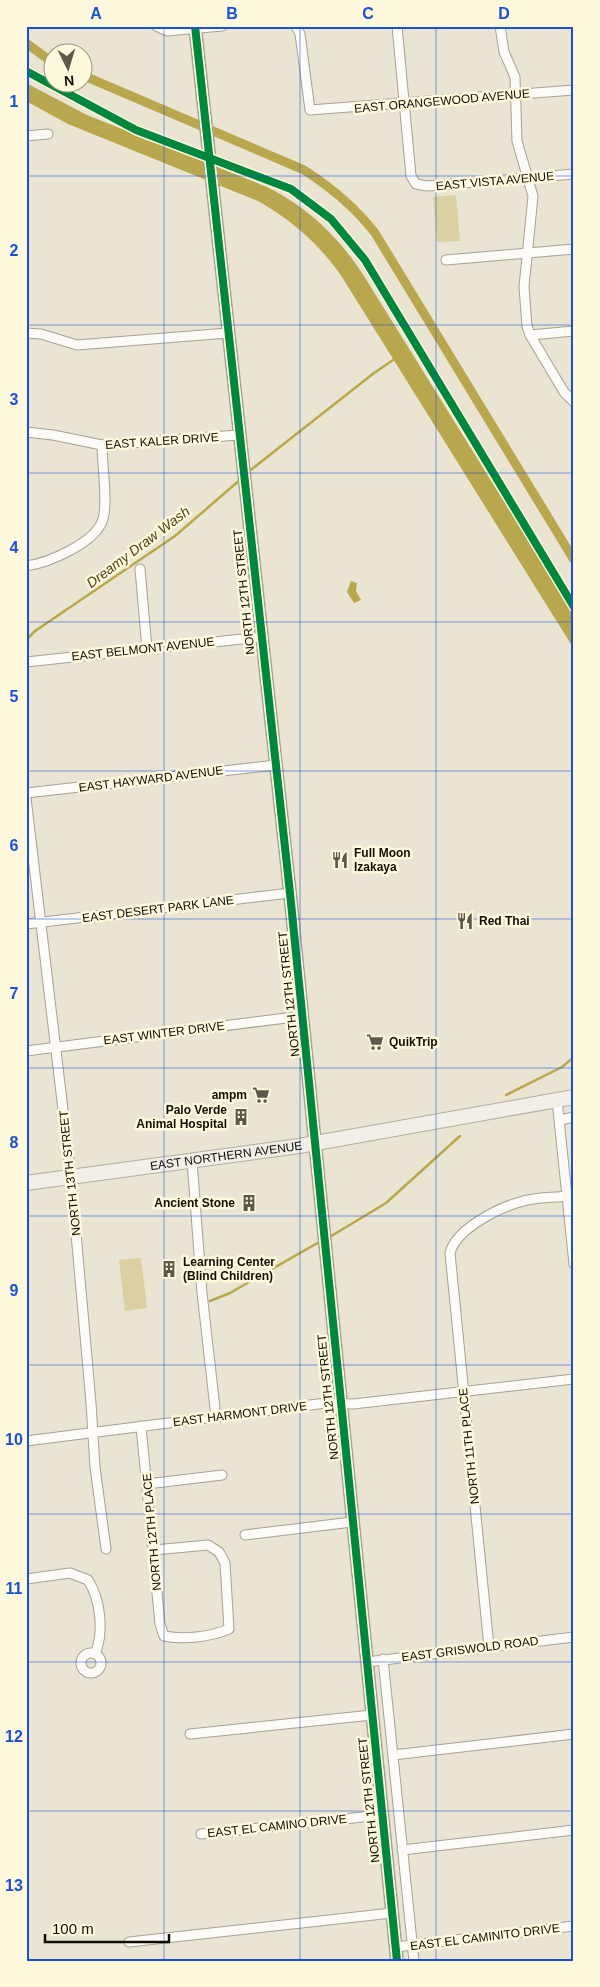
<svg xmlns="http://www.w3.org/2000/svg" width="600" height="1987" font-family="Helvetica,sans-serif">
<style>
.green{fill:#dbd0a1}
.water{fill:#b9a74d}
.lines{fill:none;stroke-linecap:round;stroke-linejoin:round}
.stream{stroke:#b9a74d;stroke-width:2.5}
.canal{stroke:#b9a74d;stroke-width:9}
.minor-casing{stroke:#a5a294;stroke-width:11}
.tertiary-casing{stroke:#a5a294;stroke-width:14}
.primary-casing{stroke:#b3af9d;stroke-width:16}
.minor{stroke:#fcfbf8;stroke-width:9}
.tertiary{stroke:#fcfbf8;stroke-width:11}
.primary{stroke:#f1efe7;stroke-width:14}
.cycleway-casing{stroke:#fef8dc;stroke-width:11}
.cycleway{stroke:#00873e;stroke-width:8}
.grid{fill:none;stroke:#1d4ed8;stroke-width:1;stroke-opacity:0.55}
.labels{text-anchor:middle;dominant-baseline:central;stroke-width:5;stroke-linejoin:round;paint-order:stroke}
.street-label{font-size:12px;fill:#100d03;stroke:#fef8dc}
.poi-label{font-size:12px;font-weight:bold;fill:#100d03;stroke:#fef8dc;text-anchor:start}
.water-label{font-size:14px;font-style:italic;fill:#4d4317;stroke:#fef8dc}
.neatline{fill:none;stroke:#1d4ed8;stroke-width:2}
.grid-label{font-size:16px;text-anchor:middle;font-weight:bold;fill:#1d4ed8}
</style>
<rect width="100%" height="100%" fill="#e9e5d2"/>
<g class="green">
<polygon points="456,195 460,241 437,242 433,197"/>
<polygon points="141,1258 147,1308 125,1311 119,1260"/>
</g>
<g class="water">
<path d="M26,83L87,115L267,187C307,207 337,235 362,273L574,614V649L342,277C320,245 292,220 258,201L68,124L26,101Z"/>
<polygon points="351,581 357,583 356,591 361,600 354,603 347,592"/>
</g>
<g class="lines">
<g class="stream">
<polyline points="248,472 374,373 396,358"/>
<polyline points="26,640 35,631 175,536 241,479"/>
<polyline points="506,1095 562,1067 574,1057"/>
<polyline points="328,1238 386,1203 460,1136"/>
<polyline points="210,1301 230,1293 321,1241"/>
</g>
<g class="canal">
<polyline points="26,43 52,62"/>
<path d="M82,75L304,170C332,188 355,207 375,233L574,560"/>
</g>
<g class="minor-casing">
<g id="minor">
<polyline points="156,26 167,31 222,26"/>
<polyline points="296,26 300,34 310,110 574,90"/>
<polyline points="397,26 411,176 416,184 427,186 574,174"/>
<polyline points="500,26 504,52 515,77 517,141 533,196 524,287 527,326 530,335 564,392 574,402"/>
<polyline points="26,136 48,134"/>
<polyline points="446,260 574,249"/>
<polyline points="26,333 41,334 77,345 228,333"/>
<polyline points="530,335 574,331"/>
<polyline points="26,432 53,435 102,445 239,435"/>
<path d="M26,566C48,563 96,543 103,519C108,503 102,464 102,445"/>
<polyline points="140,569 147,649"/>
<polyline points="26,662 260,637"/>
<polyline points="26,793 276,765"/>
<polyline points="26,798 71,1177 91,1403 95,1467 106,1549"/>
<polyline points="26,924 290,893"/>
<polyline points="26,1051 302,1016"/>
<polyline points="557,1100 574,1264"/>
<polyline points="560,1120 574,1117"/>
<polyline points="192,1161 202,1293 216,1417"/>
<path d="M141,1426L160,1624L164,1636C184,1640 210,1637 229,1629L225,1563L219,1552L208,1545L154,1550"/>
<polyline points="26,1441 326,1403 353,1404 574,1379"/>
<polyline points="147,1484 222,1475"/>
<polyline points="245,1535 352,1522"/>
<path d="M26,1579L70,1573L88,1580C101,1600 104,1633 95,1654"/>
<path d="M489,1647L450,1253C456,1229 498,1208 520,1202C535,1197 552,1198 567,1196"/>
<circle cx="91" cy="1663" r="10"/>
<polyline points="383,1659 414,1961"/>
<polyline points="367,1662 574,1637"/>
<polyline points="190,1734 372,1715"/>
<polyline points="393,1755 574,1734"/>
<polyline points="201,1834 382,1815"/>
<polyline points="402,1850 574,1830"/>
<polyline points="129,1942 392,1913"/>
<polyline points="396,1947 574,1926"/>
</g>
</g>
<g class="tertiary-casing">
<polyline id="tertiary" points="195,26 290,893 397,1961"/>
</g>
<g class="primary-casing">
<g id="primary">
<path id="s1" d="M26,1183L299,1146L574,1097"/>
</g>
</g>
<use href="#minor" class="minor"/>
<use href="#tertiary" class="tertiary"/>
<use href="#primary" class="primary"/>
<g class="cycleway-casing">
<g id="cycleway">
<polyline points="195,26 290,893 397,1961"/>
<polyline points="26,71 136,130 291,189 331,219 365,260 574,607"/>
</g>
</g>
<use href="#cycleway" class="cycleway"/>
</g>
<path class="grid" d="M164,26V1961M300,26V1961M436,26V1961M26,176H574M26,325H574M26,473H574M26,622H574M26,771H574M26,919H574M26,1068H574M26,1216H574M26,1365H574M26,1514H574M26,1662H574M26,1811H574"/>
<defs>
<g id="restaurant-bare" transform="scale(1.35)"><path d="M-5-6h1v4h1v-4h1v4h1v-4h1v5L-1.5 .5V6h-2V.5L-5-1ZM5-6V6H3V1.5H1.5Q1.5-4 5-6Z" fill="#5c594b" stroke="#fef8dc" stroke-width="2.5" paint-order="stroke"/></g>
<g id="supermarket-bare" transform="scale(1.35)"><path d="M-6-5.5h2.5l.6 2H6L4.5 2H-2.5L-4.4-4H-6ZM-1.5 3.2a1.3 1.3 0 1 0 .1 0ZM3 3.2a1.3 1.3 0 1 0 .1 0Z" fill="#5c594b" stroke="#fef8dc" stroke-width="2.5" paint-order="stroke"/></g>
<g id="building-bare" transform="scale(1.35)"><path d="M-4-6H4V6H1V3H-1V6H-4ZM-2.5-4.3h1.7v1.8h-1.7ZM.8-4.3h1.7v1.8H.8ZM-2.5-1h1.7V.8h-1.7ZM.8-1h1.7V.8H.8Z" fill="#5c594b" stroke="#fef8dc" stroke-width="2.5" paint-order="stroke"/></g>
</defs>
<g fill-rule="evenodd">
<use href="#restaurant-bare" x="340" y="860"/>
<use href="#restaurant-bare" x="465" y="921"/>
<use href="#supermarket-bare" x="375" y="1042"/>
<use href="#supermarket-bare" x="261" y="1095"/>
<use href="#building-bare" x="241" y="1117"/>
<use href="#building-bare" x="249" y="1203"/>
<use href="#building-bare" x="169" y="1269"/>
</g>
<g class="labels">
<g class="street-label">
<text transform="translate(442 101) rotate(-5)">EAST ORANGEWOOD AVENUE</text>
<text transform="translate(495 181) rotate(-5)">EAST VISTA AVENUE</text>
<text transform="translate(162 441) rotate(-4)">EAST KALER DRIVE</text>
<text transform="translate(244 592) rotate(-96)">NORTH 12TH STREET</text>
<text transform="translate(143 649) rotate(-6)">EAST BELMONT AVENUE</text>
<text transform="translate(151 779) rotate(-7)">EAST HAYWARD AVENUE</text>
<text transform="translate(158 909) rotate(-7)">EAST DESERT PARK LANE</text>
<text transform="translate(289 994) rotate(-96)">NORTH 12TH STREET</text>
<text transform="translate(164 1033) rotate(-7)">EAST WINTER DRIVE</text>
<text stroke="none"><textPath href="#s1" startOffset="202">EAST NORTHERN AVENUE</textPath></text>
<text transform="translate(70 1173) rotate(-96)">NORTH 13TH STREET</text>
<text transform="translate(328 1397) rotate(-96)">NORTH 12TH STREET</text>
<text transform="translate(240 1414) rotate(-7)">EAST HARMONT DRIVE</text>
<text transform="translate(469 1446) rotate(-96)">NORTH 11TH PLACE</text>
<text transform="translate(152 1532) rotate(-95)">NORTH 12TH PLACE</text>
<text transform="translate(470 1649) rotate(-7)">EAST GRISWOLD ROAD</text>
<text transform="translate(369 1800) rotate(-96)">NORTH 12TH STREET</text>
<text transform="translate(277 1826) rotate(-6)">EAST EL CAMINO DRIVE</text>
<text transform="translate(485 1937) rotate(-7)">EAST EL CAMINITO DRIVE</text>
</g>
<g class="poi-label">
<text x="354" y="853">Full Moon<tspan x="354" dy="14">Izakaya</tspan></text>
<text x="479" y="921">Red Thai</text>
<text x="389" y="1042">QuikTrip</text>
<text x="247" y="1095" text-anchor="end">ampm</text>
<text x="227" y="1110" text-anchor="end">Palo Verde<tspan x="227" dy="14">Animal Hospital</tspan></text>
<text x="235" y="1203" text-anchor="end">Ancient Stone</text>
<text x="183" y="1262">Learning Center<tspan x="183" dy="14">(Blind Children)</tspan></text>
</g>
<g class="water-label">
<text transform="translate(138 547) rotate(-37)">Dreamy Draw Wash</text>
</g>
</g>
<rect width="600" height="1987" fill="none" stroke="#fef8dc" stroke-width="55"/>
<g transform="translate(68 68) rotate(175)"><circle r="24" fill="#fef8dc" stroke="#9f9a85"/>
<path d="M0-4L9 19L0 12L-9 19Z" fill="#5c594b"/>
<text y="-8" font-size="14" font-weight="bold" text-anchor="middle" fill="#100d03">N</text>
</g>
<path d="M45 1934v8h124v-8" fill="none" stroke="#100d03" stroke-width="2.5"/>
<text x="52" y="1934" font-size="15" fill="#100d03" stroke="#fef8dc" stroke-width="4" paint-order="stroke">100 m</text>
<rect x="28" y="28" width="544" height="1932" class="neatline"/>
<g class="grid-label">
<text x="96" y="19">A</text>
<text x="232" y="19">B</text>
<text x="368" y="19">C</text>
<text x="504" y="19">D</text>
<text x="14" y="107">1</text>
<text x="14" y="256">2</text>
<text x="14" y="405">3</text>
<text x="14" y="553">4</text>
<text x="14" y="702">5</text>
<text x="14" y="851">6</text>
<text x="14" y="999">7</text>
<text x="14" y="1148">8</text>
<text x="14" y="1296">9</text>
<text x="14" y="1445">10</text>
<text x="14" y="1594">11</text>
<text x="14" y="1742">12</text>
<text x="14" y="1891">13</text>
</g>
</svg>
